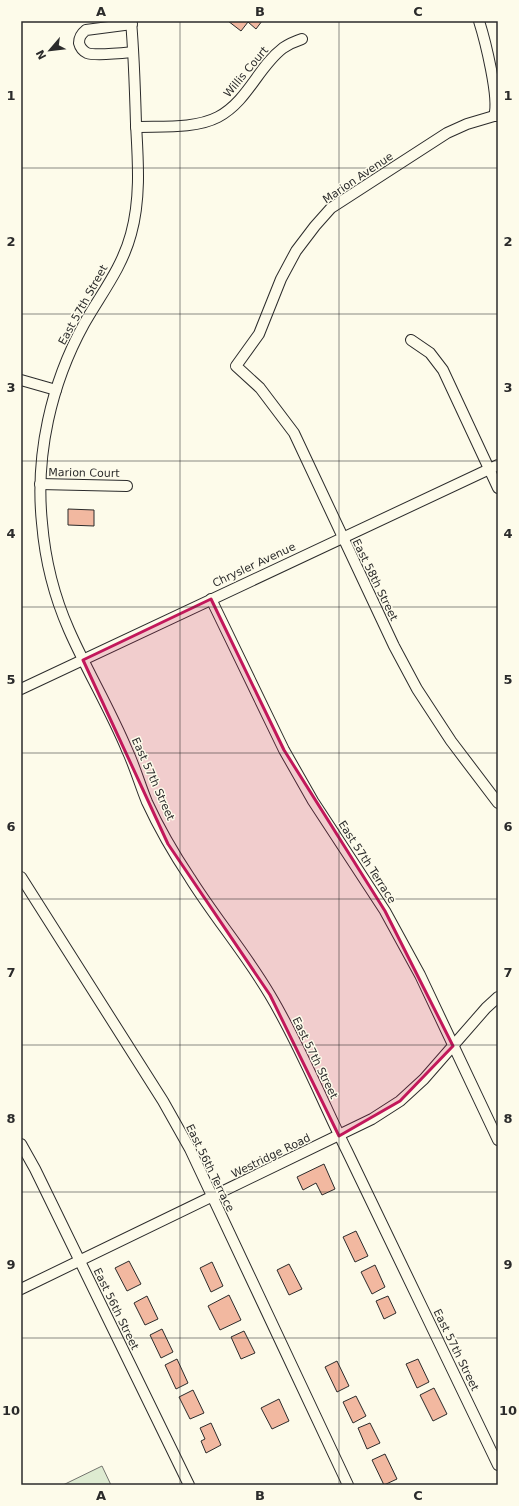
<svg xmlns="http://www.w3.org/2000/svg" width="519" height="1506" font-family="'DejaVu Sans',sans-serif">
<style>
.green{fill:#deebd1;stroke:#74746e}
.building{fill:#f2b8a0;stroke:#2b2b2b}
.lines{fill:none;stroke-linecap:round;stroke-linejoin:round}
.minor-casing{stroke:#2b2b2b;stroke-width:12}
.minor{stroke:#fdfbea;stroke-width:10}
.marked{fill:#c2185b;fill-opacity:0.2;stroke:#c2185b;stroke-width:3;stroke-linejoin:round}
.grid{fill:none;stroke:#2b2b2b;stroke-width:1;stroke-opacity:0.55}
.labels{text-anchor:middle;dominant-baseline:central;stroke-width:3;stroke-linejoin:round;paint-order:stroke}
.street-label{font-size:11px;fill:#2b2b2b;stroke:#fdfbea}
.neatline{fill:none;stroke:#2b2b2b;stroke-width:1.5}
.grid-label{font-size:13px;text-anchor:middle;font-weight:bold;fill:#2b2b2b}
</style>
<rect width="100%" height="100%" fill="#fdfbea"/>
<polygon class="green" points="102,1466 111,1485 63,1485"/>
<g class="building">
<polygon points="228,21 262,21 256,29 248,22 241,31"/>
<polygon points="68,509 94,510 94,526 68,525"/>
<polygon points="324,1164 335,1189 322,1195 316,1183 303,1190 297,1177"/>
<polygon points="356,1231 368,1256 355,1262 343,1237"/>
<polygon points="129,1261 141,1284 127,1291 115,1268"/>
<polygon points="212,1262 223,1286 211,1292 200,1268"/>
<polygon points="289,1264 302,1289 289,1295 277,1270"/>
<polygon points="375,1265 385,1287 372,1294 361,1272"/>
<polygon points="229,1295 241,1320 220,1330 208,1306"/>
<polygon points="147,1296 158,1319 145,1325 134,1303"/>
<polygon points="388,1296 396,1313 384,1319 376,1301"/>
<polygon points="162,1329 173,1352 161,1358 150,1335"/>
<polygon points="244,1331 255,1353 241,1359 231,1337"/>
<polygon points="177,1359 188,1383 176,1389 165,1365"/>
<polygon points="418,1359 429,1382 417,1388 406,1364"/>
<polygon points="337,1361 349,1386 337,1392 325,1367"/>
<polygon points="434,1388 447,1414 433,1421 420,1395"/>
<polygon points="193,1390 204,1413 190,1419 179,1397"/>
<polygon points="356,1396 366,1416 353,1423 343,1402"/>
<polygon points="279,1399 289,1421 272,1429 261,1408"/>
<polygon points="211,1423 221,1445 206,1453 201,1441 205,1439 200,1428"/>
<polygon points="370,1423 380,1443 367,1449 358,1428"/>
<polygon points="385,1454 397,1479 384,1485 372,1460"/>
</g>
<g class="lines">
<g class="minor-casing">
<g id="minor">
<path d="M131,21C134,55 135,89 136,124C138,160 141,198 131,234C122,268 101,294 84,324C51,384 35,455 42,523C45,559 54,596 69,630C87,671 110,709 127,750C135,767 140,785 147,802C159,828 174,854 190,878C215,918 246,954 270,995C300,1045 321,1099 347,1151C397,1256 448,1360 498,1465"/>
<path d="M479,21C485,40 500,99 494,116"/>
<path d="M132,24L86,30C81,34 79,37 79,43C80,47 83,51 87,53C95,56 123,53 133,52"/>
<polyline points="498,116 494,116 467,124 447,133 331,208 315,226 296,251 281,279 259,334 236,366 260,388 294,433 394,646 417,689 451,741 498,803"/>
<path d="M136,127C162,126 195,129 218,117C248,101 258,67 283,48C289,44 296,41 302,39"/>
<polyline points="411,340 430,353 443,370 498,488"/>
<polyline points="21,380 56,390"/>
<polyline points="40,484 127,486"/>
<polyline points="211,599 284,750 313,801 385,911 420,975 498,1140"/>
<polyline points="21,689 498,465"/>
<polyline points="21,877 163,1101 190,1149 348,1485"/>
<polyline points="21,1144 35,1169 189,1485"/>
<polyline points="21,1289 372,1119 400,1101 424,1079 486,1008 498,997"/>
</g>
</g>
<use href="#minor" class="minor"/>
</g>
<path class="marked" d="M211,599L284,750L385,911L453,1046L400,1101L339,1136L270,995L168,844L83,660Z"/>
<path class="grid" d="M180,21V1485M339,21V1485M21,168H498M21,314H498M21,461H498M21,607H498M21,753H498M21,899H498M21,1045H498M21,1192H498M21,1338H498"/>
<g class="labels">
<g class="street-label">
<text transform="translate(246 72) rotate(-50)">Willis Court</text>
<text transform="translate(358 178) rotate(-34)">Marion Avenue</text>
<text transform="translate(83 305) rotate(-61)">East 57th Street</text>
<text transform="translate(84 473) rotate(1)">Marion Court</text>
<text transform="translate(254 565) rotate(-25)">Chrysler Avenue</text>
<text transform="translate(375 580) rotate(64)">East 58th Street</text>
<text transform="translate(153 779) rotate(66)">East 57th Street</text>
<text transform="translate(367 862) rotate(57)">East 57th Terrace</text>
<text transform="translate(315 1058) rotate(64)">East 57th Street</text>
<text transform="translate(271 1156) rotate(-26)">Westridge Road</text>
<text transform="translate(210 1168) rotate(64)">East 56th Terrace</text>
<text transform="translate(116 1309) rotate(64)">East 56th Street</text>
<text transform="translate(456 1350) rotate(64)">East 57th Street</text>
</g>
</g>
<rect width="519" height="1506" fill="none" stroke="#fdfbea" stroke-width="44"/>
<g transform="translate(50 50) rotate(242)" stroke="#fdfbea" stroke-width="3" paint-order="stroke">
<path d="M0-3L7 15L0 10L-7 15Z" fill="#2b2b2b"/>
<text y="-6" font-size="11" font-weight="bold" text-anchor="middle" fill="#2b2b2b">N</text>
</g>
<rect x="22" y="22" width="475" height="1462" class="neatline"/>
<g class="grid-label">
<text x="101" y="16">A</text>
<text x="260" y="16">B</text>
<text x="418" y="16">C</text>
<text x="11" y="100">1</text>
<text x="508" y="100">1</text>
<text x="11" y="246">2</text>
<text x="508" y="246">2</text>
<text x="11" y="392">3</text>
<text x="508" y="392">3</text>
<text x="11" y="538">4</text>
<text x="508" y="538">4</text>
<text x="11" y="684">5</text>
<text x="508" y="684">5</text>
<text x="11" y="831">6</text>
<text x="508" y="831">6</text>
<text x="11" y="977">7</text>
<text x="508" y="977">7</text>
<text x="11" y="1123">8</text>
<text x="508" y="1123">8</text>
<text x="11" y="1269">9</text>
<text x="508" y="1269">9</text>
<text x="11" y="1415">10</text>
<text x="508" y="1415">10</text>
<text x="101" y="1500">A</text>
<text x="260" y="1500">B</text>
<text x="418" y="1500">C</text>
</g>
</svg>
